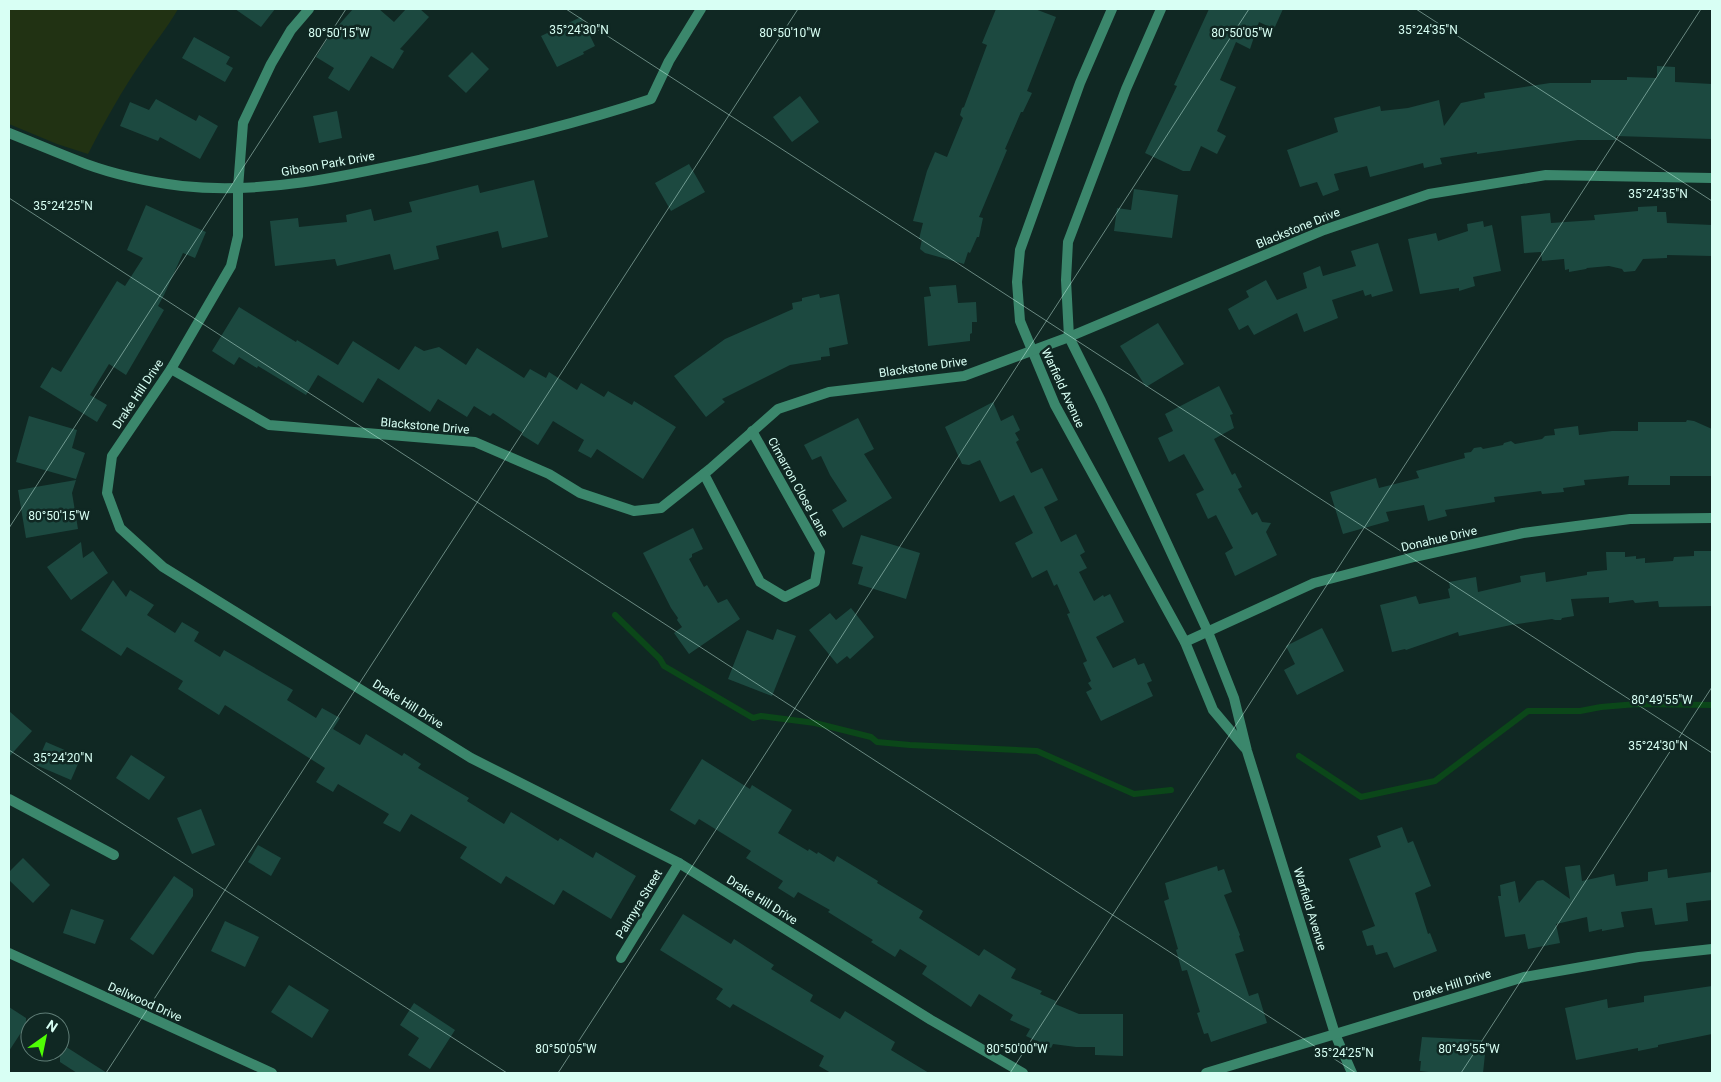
<svg xmlns="http://www.w3.org/2000/svg" width="1721" height="1082" font-family="Roboto,sans-serif">
<style>
.green{fill:#213213}
.lines{fill:none;stroke-linecap:round;stroke-linejoin:round}
.stream{stroke:#0b4719;stroke-width:6}
.building{fill:#1c4940}
.street{stroke:#3b876c;stroke-width:10}
.ticks{fill:none;stroke:#d8fff4;stroke-width:1;stroke-opacity:0.45}
.labels{text-anchor:middle;dominant-baseline:central;stroke-width:5;stroke-linejoin:round;paint-order:stroke}
.street-label{font-size:12px;fill:#d8fff4;stroke:#102823}
.ticks-label{font-size:12px;text-anchor:middle;fill:#d8fff4;stroke:#102823;stroke-width:5;stroke-linejoin:round;paint-order:stroke}
</style>
<rect width="100%" height="100%" fill="#102823"/>
<path class="green" d="M9,9H178C168,27 155,42 143,60C122,90 105,121 88,154L57,144L9,124Z"/>
<g class="lines">
<g class="stream">
<polyline points="615,615 660,659 664,666 753,718 761,716 815,723 871,737 877,742 910,745 1037,751 1134,794 1171,790"/>
<polyline points="1299,756 1361,797 1435,781 1528,711 1580,711 1601,707 1637,704 1712,705"/>
</g>
</g>
<g class="building">
<polygon points="235,9 275,9 261,27"/>
<polygon points="353,9 379,9 394,22 406,9 420,9 429,17 400,49 404,51 393,69 371,56 349,91 328,78 334,68 316,57 329,36"/>
<polygon points="996,9 1035,9 1056,17 1027,91 1032,93 1023,112 1021,112 1005,149 1007,150 979,217 983,218 979,237 977,237 970,253 968,252 964,264 925,253 920,249 922,239 919,239 923,223 913,221 927,171 935,152 947,157 963,118 960,115 962,108 964,107 987,45 982,43"/>
<polygon points="1209,9 1283,9 1274,29 1259,22 1250,49 1236,42 1220,80 1236,87 1217,131 1226,136 1217,154 1201,146 1190,171 1183,171 1145,153 1177,86 1174,85"/>
<polygon points="581,17 595,46 583,52 584,54 557,67 541,36"/>
<polygon points="194,37 230,57 226,64 233,68 225,82 182,58"/>
<polygon points="472,52 489,69 466,93 448,76"/>
<polygon points="1657,66 1675,67 1675,82 1712,84 1712,139 1616,136 1616,140 1578,140 1477,154 1477,152 1440,158 1442,164 1424,168 1423,163 1370,177 1367,166 1334,174 1339,190 1323,196 1317,182 1300,187 1287,150 1338,132 1334,118 1380,106 1381,111 1408,108 1439,100 1444,126 1461,103 1485,98 1484,93 1550,83 1591,83 1591,80 1627,80 1627,77 1657,78"/>
<polygon points="800,96 819,122 792,142 773,117"/>
<polygon points="156,99 196,121 199,115 218,126 200,159 160,137 158,141 120,126 130,102 149,110"/>
<polygon points="337,111 342,138 319,143 313,116"/>
<polygon points="689,164 705,192 671,211 655,183"/>
<polygon points="534,180 548,237 502,248 498,231 436,246 439,259 394,270 390,254 337,266 335,259 275,266 270,221 298,218 299,227 347,222 346,215 371,209 374,221 412,212 409,202 478,185 480,193"/>
<polygon points="1134,189 1178,195 1172,238 1114,231 1117,208 1131,210"/>
<polygon points="146,205 206,232 195,258 183,253 164,295 158,306 164,310 126,375 109,364 90,395 107,405 97,422 40,387 52,367 61,372 117,281 125,286 143,258 127,250"/>
<polygon points="1657,206 1657,212 1666,212 1667,223 1712,225 1712,256 1667,255 1667,258 1643,259 1635,271 1624,272 1622,269 1609,266 1587,268 1586,269 1569,272 1569,269 1565,270 1564,259 1542,261 1541,252 1524,253 1521,216 1550,213 1551,223 1595,220 1594,215 1638,211 1638,207"/>
<polygon points="1483,221 1484,227 1492,225 1501,271 1473,277 1475,286 1459,291 1459,288 1420,294 1408,239 1436,233 1438,241 1468,231 1467,224"/>
<polygon points="1378,243 1393,291 1372,297 1371,294 1365,296 1363,290 1332,300 1338,318 1304,332 1297,313 1254,335 1248,325 1239,330 1228,309 1249,297 1246,291 1266,280 1277,300 1307,288 1303,273 1320,266 1323,276 1356,266 1351,251"/>
<polygon points="956,285 958,303 976,302 977,322 972,322 972,333 970,334 970,341 928,346 924,297 931,296 929,287"/>
<polygon points="819,294 820,298 839,294 848,344 829,348 830,356 821,357 821,360 790,365 722,399 725,402 706,417 674,376 725,339 793,309 792,303 802,301 802,298"/>
<polygon points="239,307 296,342 297,340 338,365 353,341 399,370 415,346 424,351 439,347 466,365 477,348 524,378 530,369 546,378 549,372 577,390 581,383 604,397 608,391 632,405 634,401 676,427 643,479 597,449 591,458 578,451 584,440 553,421 538,445 522,435 523,433 493,413 490,416 474,406 467,417 438,399 430,412 378,378 363,403 318,375 306,395 258,366 257,368 239,357 234,365 212,351"/>
<polygon points="1158,323 1184,364 1146,387 1120,346"/>
<polygon points="1219,386 1233,414 1230,415 1234,428 1214,439 1232,475 1235,473 1242,487 1238,489 1252,515 1257,512 1262,522 1271,523 1266,532 1277,555 1235,576 1225,553 1233,548 1216,515 1208,519 1196,494 1204,490 1184,454 1169,462 1158,438 1173,431 1165,414"/>
<polygon points="993,402 1001,421 1013,415 1020,430 1015,433 1019,440 1016,442 1031,473 1042,468 1058,500 1044,507 1061,542 1076,534 1085,552 1080,555 1087,568 1079,572 1094,601 1103,595 1104,597 1110,594 1124,622 1096,637 1113,668 1135,658 1138,665 1144,663 1152,681 1147,683 1153,696 1101,721 1086,692 1092,689 1088,683 1091,681 1083,663 1087,661 1067,614 1070,613 1057,584 1054,586 1047,570 1032,578 1015,543 1033,533 1014,495 1000,502 980,460 969,465 962,464 945,427"/>
<polygon points="29,416 77,430 72,448 85,453 76,479 16,462"/>
<polygon points="858,418 874,449 864,454 892,498 843,528 832,510 847,501 830,475 821,456 812,460 804,445"/>
<polygon points="1687,420 1694,421 1712,429 1712,476 1670,476 1670,485 1628,485 1629,476 1584,480 1585,485 1563,488 1564,492 1542,494 1541,491 1494,497 1495,502 1445,510 1447,516 1428,521 1424,505 1386,512 1389,521 1343,534 1330,492 1376,478 1379,488 1419,478 1416,471 1465,458 1464,453 1471,452 1474,448 1481,447 1483,449 1503,445 1504,443 1511,441 1515,444 1542,439 1545,436 1555,435 1554,429 1578,426 1579,435 1612,431 1638,431 1638,422 1686,422"/>
<polygon points="76,480 72,493 78,529 26,538 18,490"/>
<polygon points="693,528 703,549 692,554 692,557 689,559 704,587 707,585 718,603 727,599 740,619 689,654 674,633 682,627 677,620 678,618 671,608 643,553"/>
<polygon points="861,535 920,553 906,599 858,584 863,567 852,564"/>
<polygon points="81,542 83,558 93,551 108,573 71,600 47,567"/>
<polygon points="1694,551 1712,551 1712,606 1659,607 1658,601 1635,603 1633,600 1609,603 1609,597 1571,599 1574,616 1562,618 1561,620 1555,620 1552,619 1511,625 1459,636 1458,632 1406,650 1405,649 1392,652 1380,605 1416,596 1419,604 1450,598 1448,589 1450,588 1449,582 1476,577 1478,592 1521,582 1520,576 1545,572 1546,582 1587,575 1587,572 1607,570 1606,552 1625,552 1625,557 1636,556 1636,559 1645,558 1645,563 1673,561 1674,557 1694,556"/>
<polygon points="113,580 126,597 130,590 154,605 147,615 175,633 182,622 199,632 194,641 220,657 224,650 293,690 287,700 316,718 322,708 340,718 333,729 360,745 366,734 402,756 404,753 421,764 418,768 469,798 467,801 504,824 511,812 558,841 560,838 593,858 596,852 636,876 611,919 563,890 554,905 506,876 501,884 460,858 467,847 411,814 400,832 383,823 389,814 338,784 333,792 316,782 325,768 225,705 219,715 178,689 183,681 127,647 121,656 81,630"/>
<polygon points="851,608 874,637 850,659 847,656 837,664 809,630 830,613 836,620"/>
<polygon points="1322,628 1344,671 1297,695 1284,670 1295,664 1286,646"/>
<polygon points="777,629 796,636 772,696 728,679 747,630 773,640"/>
<polygon points="9,711 32,731 9,757"/>
<polygon points="46,742 81,757 71,780 36,765"/>
<polygon points="131,755 165,777 149,800 116,778"/>
<polygon points="702,759 750,789 752,785 792,810 778,833 808,851 809,849 817,854 818,852 834,862 837,856 878,881 877,883 923,911 919,918 979,956 984,949 1016,969 1011,978 1042,991 1040,994 1056,1001 1055,1004 1079,1014 1123,1014 1123,1056 1095,1055 1095,1047 1076,1047 1053,1044 1051,1048 1026,1036 1030,1029 1010,1020 1013,1015 979,994 971,1007 922,974 927,966 900,949 895,957 871,942 873,940 828,912 830,910 798,892 794,898 778,888 783,881 746,858 751,851 699,819 695,825 670,810"/>
<polygon points="201,809 215,845 192,854 177,818"/>
<polygon points="1402,827 1408,843 1413,841 1431,886 1415,893 1428,934 1430,933 1437,951 1394,968 1387,952 1376,955 1373,945 1367,946 1362,931 1375,926 1349,859 1381,847 1377,836"/>
<polygon points="258,845 281,858 271,876 248,862"/>
<polygon points="23,858 50,885 33,903 9,880 9,872"/>
<polygon points="1580,865 1582,881 1614,874 1616,886 1648,881 1648,872 1667,869 1668,878 1712,872 1712,900 1686,903 1688,921 1655,925 1652,908 1621,912 1624,927 1602,931 1602,929 1589,932 1587,917 1556,924 1560,943 1528,949 1525,934 1505,937 1498,896 1501,896 1500,885 1515,881 1519,903 1537,881 1543,880 1570,899 1565,867"/>
<polygon points="1217,866 1218,871 1224,869 1232,892 1224,895 1240,935 1239,936 1244,951 1235,954 1249,996 1258,993 1267,1023 1211,1042 1208,1033 1204,1034 1197,1013 1200,1012 1187,970 1182,971 1176,950 1178,949 1164,901 1169,899 1165,883"/>
<polygon points="174,876 193,889 193,896 153,955 130,939"/>
<polygon points="71,909 104,920 95,944 63,933"/>
<polygon points="683,914 731,944 734,939 774,965 771,969 813,995 810,1001 840,1019 845,1011 895,1042 891,1050 929,1073 831,1073 819,1066 824,1056 733,1004 730,1008 716,999 723,989 660,950"/>
<polygon points="225,921 259,937 245,967 211,951"/>
<polygon points="289,985 329,1010 312,1038 271,1012"/>
<polygon points="1712,986 1712,1034 1658,1045 1658,1047 1638,1051 1638,1048 1576,1060 1565,1008 1607,999 1608,1008 1644,1002 1644,996"/>
<polygon points="414,1003 455,1030 430,1069 408,1055 419,1038 400,1025"/>
<polygon points="9,1007 26,1018 26,1025 9,1051"/>
<polygon points="1422,1037 1481,1040 1486,1045 1483,1073 1437,1073 1420,1071 1421,1061 1419,1061"/>
<polygon points="60,1043 107,1073 77,1073 60,1062"/>
</g>
<g class="lines">
<g class="street">
<polyline points="309,9 291,30 271,64 243,123 238,188 238,236 231,266 171,369 112,456 107,493 120,528 163,567 471,758 679,863 931,1020 1023,1073"/>
<polyline points="1112,9 1080,83 1020,250 1017,282 1020,321 1055,405 1185,642 1213,710 1245,748"/>
<polyline points="1161,9 1126,89 1068,242 1066,280 1069,337 1101,401 1208,632 1234,698 1247,751 1335,1034 1352,1073"/>
<path d="M9,133C34,143 60,154 86,164C116,175 150,182 182,186C266,195 350,175 432,157C506,140 579,123 651,99L669,61L701,9"/>
<polyline points="171,369 269,425 475,442 549,474 580,493 634,511 661,508 710,469 778,409 829,392 964,376 1069,337 1324,230 1429,194 1546,175 1712,178"/>
<polyline points="704,474 760,582 785,597 815,582 820,552 752,431"/>
<polyline points="1185,642 1314,583 1414,557 1523,533 1630,519 1712,518"/>
<polyline points="9,799 114,855"/>
<polyline points="9,953 272,1073"/>
<polyline points="621,958 679,863"/>
<polyline points="1206,1073 1524,977 1639,957 1712,949"/>
</g>
</g>
<path class="ticks" d="M566,9L1712,753M1416,9L1712,201M9,198L1356,1073M9,528L346,9M9,750L507,1073M106,1073L798,9M558,1073L1249,9M1010,1073L1701,9M1461,1073L1712,687"/>
<g class="labels">
<g class="street-label">
<text transform="translate(328 164) rotate(-10)">Gibson Park Drive</text>
<text transform="translate(1298 228) rotate(-22)">Blackstone Drive</text>
<text transform="translate(923 367) rotate(-8)">Blackstone Drive</text>
<text transform="translate(1063 388) rotate(65)">Warfield Avenue</text>
<text transform="translate(138 394) rotate(-56)">Drake Hill Drive</text>
<text transform="translate(425 426) rotate(5)">Blackstone Drive</text>
<text transform="translate(798 487) rotate(61)">Cimarron Close Lane</text>
<text transform="translate(1439 539) rotate(-13)">Donahue Drive</text>
<text transform="translate(408 704) rotate(32)">Drake Hill Drive</text>
<text transform="translate(762 900) rotate(32)">Drake Hill Drive</text>
<text transform="translate(639 904) rotate(-59)">Palmyra Street</text>
<text transform="translate(1310 909) rotate(73)">Warfield Avenue</text>
<text transform="translate(1452 985) rotate(-17)">Drake Hill Drive</text>
<text transform="translate(145 1002) rotate(24)">Dellwood Drive</text>
</g>
</g>
<g class="ticks-label">
<text x="579" y="34">35°24'30"N</text>
<text x="1428" y="34">35°24'35"N</text>
<text x="339" y="37">80°50'15"W</text>
<text x="790" y="37">80°50'10"W</text>
<text x="1242" y="37">80°50'05"W</text>
<text x="1658" y="198">35°24'35"N</text>
<text x="63" y="210">35°24'25"N</text>
<text x="59" y="520">80°50'15"W</text>
<text x="1662" y="704">80°49'55"W</text>
<text x="1658" y="750">35°24'30"N</text>
<text x="63" y="762">35°24'20"N</text>
<text x="566" y="1053">80°50'05"W</text>
<text x="1017" y="1053">80°50'00"W</text>
<text x="1469" y="1053">80°49'55"W</text>
<text x="1344" y="1057">35°24'25"N</text>
</g>
<rect width="1721" height="1082" fill="none" stroke="#d8fff4" stroke-width="20"/>
<g transform="translate(45 1037) rotate(33)"><circle r="24" fill="#102823" stroke="#607e77"/>
<path d="M0-4L9 19L0 12L-9 19Z" fill="#4ffe04"/>
<text y="-8" font-size="14" font-weight="bold" text-anchor="middle" fill="#d8fff4">N</text>
</g>
</svg>
